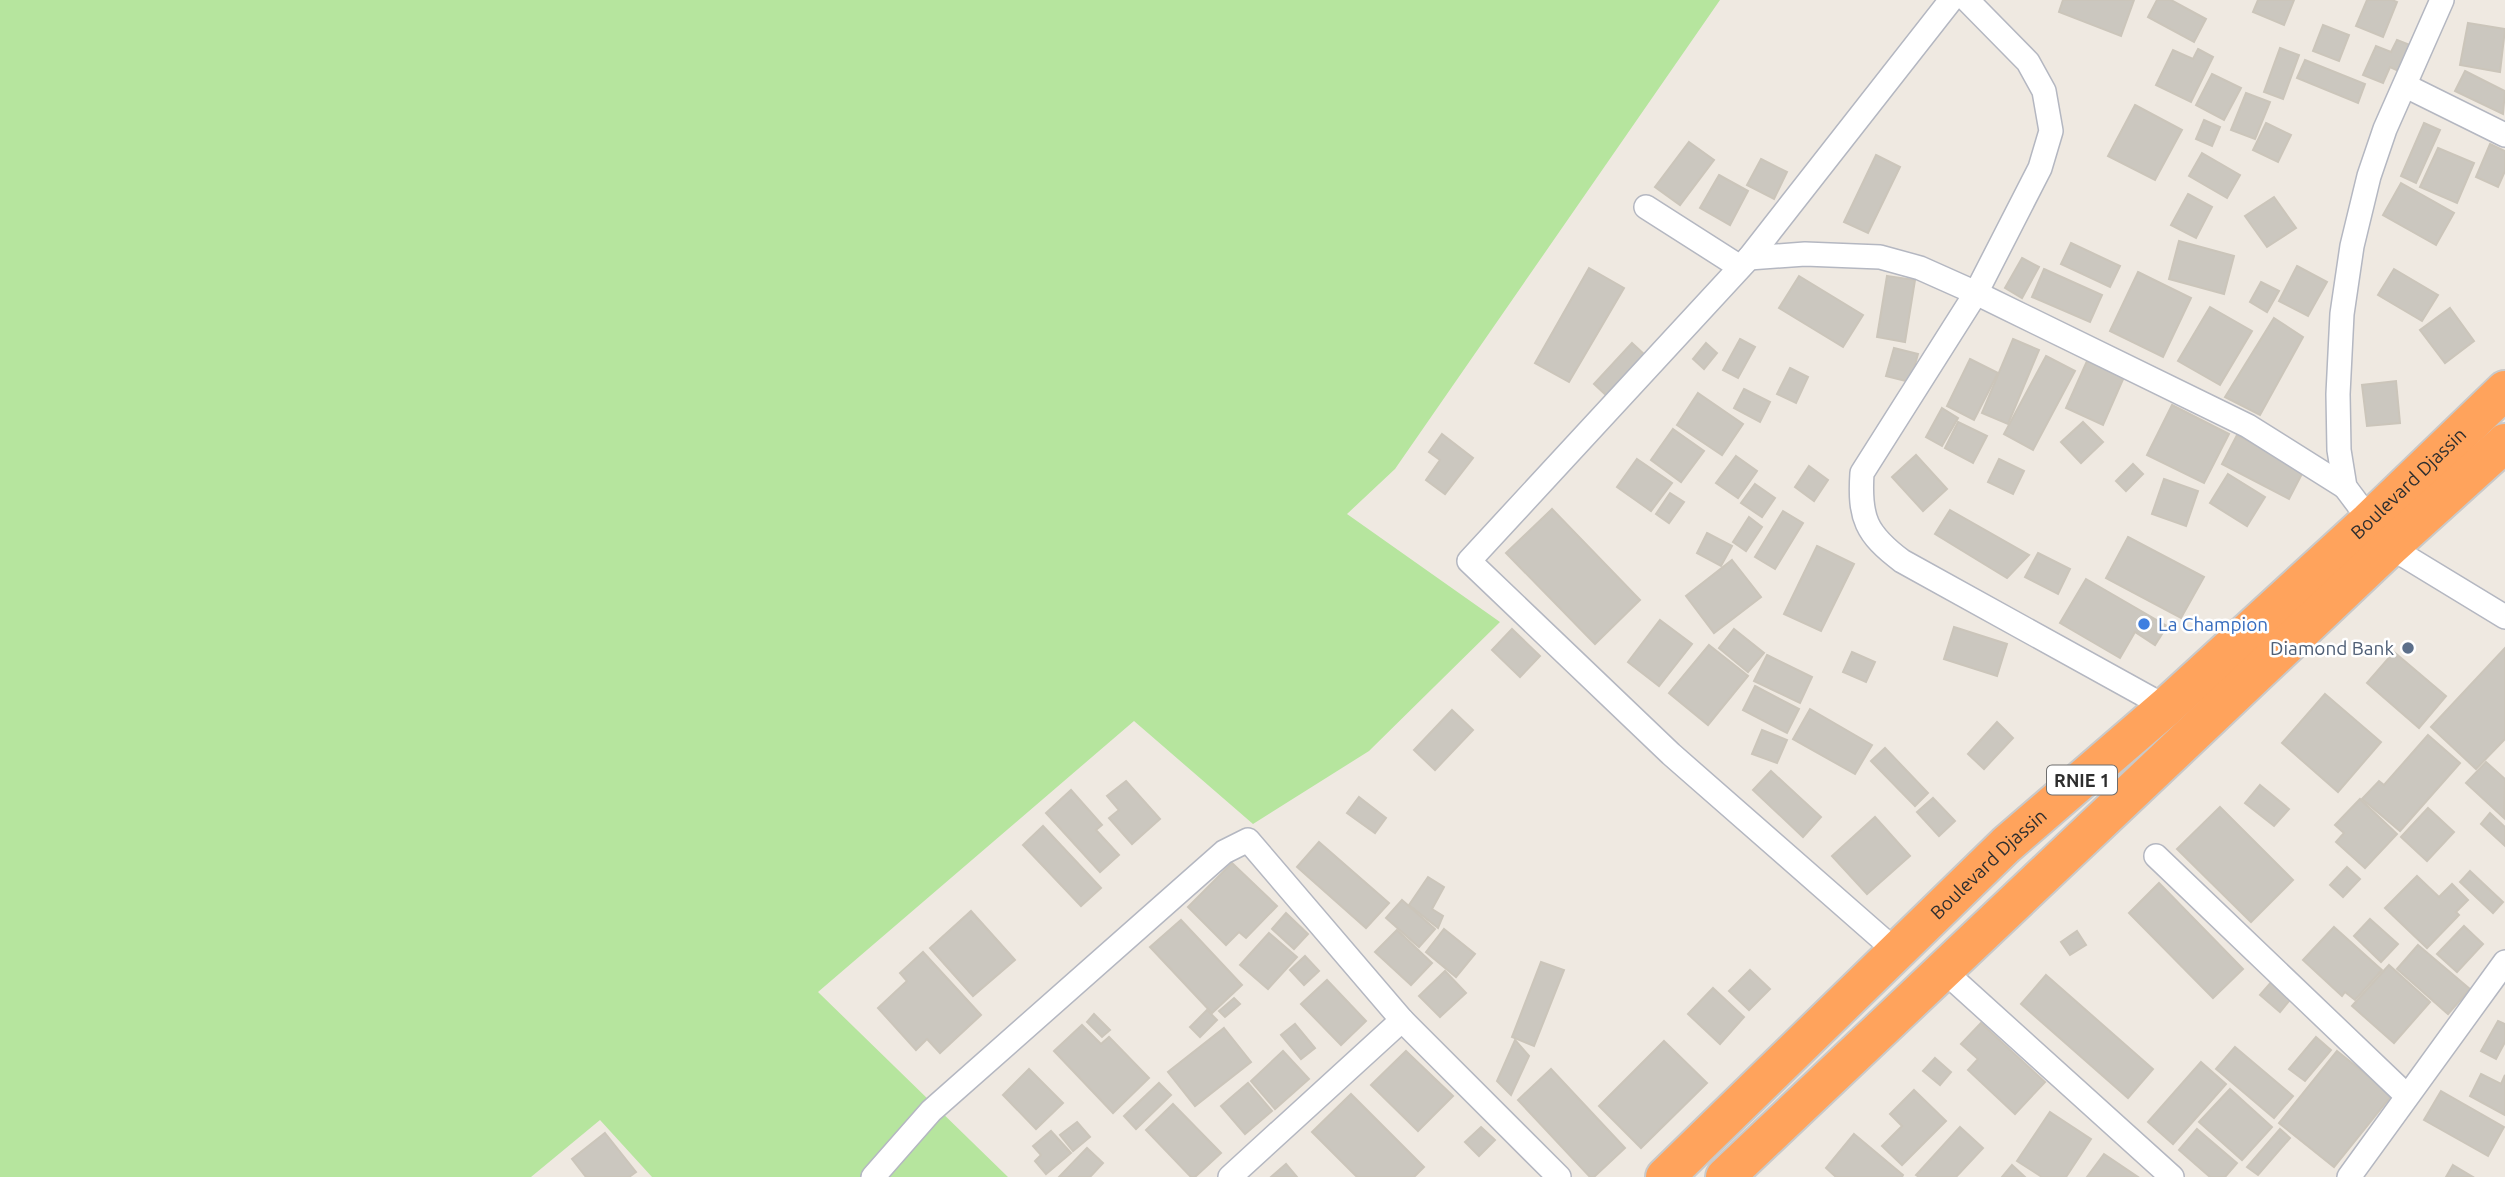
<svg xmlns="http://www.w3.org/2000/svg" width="2505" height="1177" font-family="Ubuntu,sans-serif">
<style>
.green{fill:#b6e59e}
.building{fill:#cbc7bf;stroke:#cbc5ba;stroke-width:2}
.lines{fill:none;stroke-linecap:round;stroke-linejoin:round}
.street-casing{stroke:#b4b7c1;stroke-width:26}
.highway-casing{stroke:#c9c9c9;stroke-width:42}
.street{stroke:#fff;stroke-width:23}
.highway{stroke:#ffa35c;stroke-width:38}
.shop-dot{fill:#3f7fe0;stroke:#fff;stroke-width:2.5}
.service-dot{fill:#5c6f8a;stroke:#fff;stroke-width:2.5}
.labels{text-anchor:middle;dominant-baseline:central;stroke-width:5;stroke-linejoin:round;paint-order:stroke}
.shield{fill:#fff;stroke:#6d6d6d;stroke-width:2}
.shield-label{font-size:18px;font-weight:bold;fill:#2e2e2e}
.street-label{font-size:19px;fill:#2e2e2e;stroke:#fff}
.shop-label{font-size:19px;fill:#366cbe;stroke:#fff;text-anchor:start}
.service-label{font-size:19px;fill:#4e5e75;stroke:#fff;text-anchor:end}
</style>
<rect width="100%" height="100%" fill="#efe9e1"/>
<polygon class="green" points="0,0 1720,0 1395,469 1347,514 1500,622 1369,751 1253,824 1134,721 818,992 1008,1177 652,1177 600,1120 531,1177 0,1177"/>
<g class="building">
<polygon points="2063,0 2134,0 2121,36 2059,12"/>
<polygon points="2157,0 2171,0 2206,19 2194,42 2148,17"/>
<polygon points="2258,0 2294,0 2284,25 2253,12"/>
<polygon points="2367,0 2392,0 2397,2 2383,37 2356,26"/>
<polygon points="2468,23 2505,29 2500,72 2460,65"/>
<polygon points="2323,25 2349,35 2339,61 2313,51"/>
<polygon points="2397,40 2415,47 2403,73 2390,67 2383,83 2363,75 2376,46 2391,52"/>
<polygon points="2280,48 2299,55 2283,99 2264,92"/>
<polygon points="2198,49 2213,57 2191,102 2156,85 2173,50 2193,59"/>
<polygon points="2305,60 2365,84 2358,103 2297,78"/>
<polygon points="2465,71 2505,91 2503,114 2455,91"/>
<polygon points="2212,74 2241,88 2224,120 2196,105"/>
<polygon points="2246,93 2270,102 2255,139 2231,130"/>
<polygon points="2135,105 2182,130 2155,180 2108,156"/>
<polygon points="2204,120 2220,127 2212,146 2196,139"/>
<polygon points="2266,123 2291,135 2278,162 2253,150"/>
<polygon points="2424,123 2440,130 2416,183 2401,176"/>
<polygon points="1689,142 1714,160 1680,205 1655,187"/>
<polygon points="2490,144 2505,151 2505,171 2498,187 2476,177"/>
<polygon points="2438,148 2474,163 2457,203 2420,187"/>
<polygon points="2202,153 2240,175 2227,198 2189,176"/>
<polygon points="1876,155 1900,167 1868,233 1844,222"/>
<polygon points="1761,159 1787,172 1774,199 1747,185"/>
<polygon points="1719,175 1748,191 1730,225 1700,208"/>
<polygon points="2401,183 2454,213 2436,245 2383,215"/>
<polygon points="2188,194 2212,207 2196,238 2171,225"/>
<polygon points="2274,197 2296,228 2267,247 2245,216"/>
<polygon points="2179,241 2234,256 2224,294 2169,279"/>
<polygon points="2071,243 2120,266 2110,287 2061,264"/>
<polygon points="2022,258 2039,267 2022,298 2005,288"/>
<polygon points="2297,266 2327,282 2308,316 2279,301"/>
<polygon points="1589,268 1624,288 1569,382 1535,363"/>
<polygon points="2044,269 2102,295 2090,322 2032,297"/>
<polygon points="2394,269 2438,295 2422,321 2378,295"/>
<polygon points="2138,272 2191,298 2163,357 2110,331"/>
<polygon points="1799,276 1863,315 1843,347 1779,308"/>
<polygon points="1887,276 1915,280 1905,342 1877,337"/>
<polygon points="2261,282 2279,291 2267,312 2250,302"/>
<polygon points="2210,307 2252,331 2220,385 2178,361"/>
<polygon points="2450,308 2474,341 2445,363 2420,330"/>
<polygon points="2274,318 2303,337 2260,415 2225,397"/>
<polygon points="1740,339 1755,347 1738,378 1723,370"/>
<polygon points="2013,339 2039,350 2008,424 1982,413"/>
<polygon points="1632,343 1646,356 1607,396 1594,384"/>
<polygon points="1706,343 1717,353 1704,369 1693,359"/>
<polygon points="1894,348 1918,354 1910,382 1886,376"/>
<polygon points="2046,356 2075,371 2033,450 2004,434"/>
<polygon points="1970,359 1998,373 1974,420 1947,406"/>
<polygon points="2087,361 2124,377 2103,425 2066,408"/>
<polygon points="1790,368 1808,377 1796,403 1777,394"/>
<polygon points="2396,381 2400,423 2367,426 2362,385"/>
<polygon points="1744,389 1770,402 1760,422 1734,408"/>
<polygon points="1698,393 1743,424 1722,455 1677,425"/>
<polygon points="2172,405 2229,434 2204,483 2147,455"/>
<polygon points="1942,408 1958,418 1942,446 1926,437"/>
<polygon points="1958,422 1987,436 1973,463 1945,448"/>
<polygon points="2083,422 2103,442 2081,463 2061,442"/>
<polygon points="1673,429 1704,451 1681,482 1651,460"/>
<polygon points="1442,434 1473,458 1445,494 1426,480 1440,460 1429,452"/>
<polygon points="2237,435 2304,470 2289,499 2222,464"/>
<polygon points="1916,455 1947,489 1923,511 1892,477"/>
<polygon points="1736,456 1757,471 1738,498 1716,483"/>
<polygon points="1637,459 1672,483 1651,511 1617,487"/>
<polygon points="1999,459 2024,471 2013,494 1988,482"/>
<polygon points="2133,464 2143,474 2126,491 2116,481"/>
<polygon points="1809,466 1828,480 1814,501 1795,487"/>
<polygon points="2228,474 2265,497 2247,526 2210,503"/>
<polygon points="2164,479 2198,491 2186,526 2152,514"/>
<polygon points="1755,484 1775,498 1762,517 1741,503"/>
<polygon points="1670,493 1684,502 1669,523 1656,514"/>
<polygon points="1552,509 1640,600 1595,644 1506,553"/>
<polygon points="1950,510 2029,555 2007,578 1935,534"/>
<polygon points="1783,511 1803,523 1775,569 1755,557"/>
<polygon points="1749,517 1762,527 1746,551 1733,542"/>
<polygon points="1707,533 1732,546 1721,566 1697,553"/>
<polygon points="2128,537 2204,577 2181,618 2106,578"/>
<polygon points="1817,546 1854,564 1821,631 1784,614"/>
<polygon points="2038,553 2070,569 2058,594 2025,577"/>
<polygon points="1732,560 1761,597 1714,633 1686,596"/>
<polygon points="2086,579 2167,626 2155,645 2135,632 2120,658 2060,623"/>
<polygon points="1660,620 1692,644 1659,686 1628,662"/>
<polygon points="1954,627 2007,644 1997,676 1944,659"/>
<polygon points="1512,629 1540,656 1520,677 1492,650"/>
<polygon points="1734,629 1764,653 1748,672 1719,648"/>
<polygon points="1709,645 1748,676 1708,725 1669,693"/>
<polygon points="2505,648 2505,739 2476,769 2431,727"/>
<polygon points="1852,652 1875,662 1866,682 1843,672"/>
<polygon points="2394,652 2446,696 2419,728 2367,683"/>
<polygon points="1767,655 1812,677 1800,703 1754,681"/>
<polygon points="1755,686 1799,709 1787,733 1743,710"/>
<polygon points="2325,694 2381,742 2338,792 2282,743"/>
<polygon points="1810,709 1872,745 1855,774 1793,739"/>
<polygon points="1452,710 1473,730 1435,770 1414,750"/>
<polygon points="1997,722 2013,738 1984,769 1968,754"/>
<polygon points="1762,730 1787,740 1777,763 1752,754"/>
<polygon points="2428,735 2460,763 2400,831 2362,799 2379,781 2384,785"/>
<polygon points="1885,748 1928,793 1915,806 1871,761"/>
<polygon points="2486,762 2505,779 2504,818 2466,783"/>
<polygon points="1771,771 1821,817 1803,837 1753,790"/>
<polygon points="1126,781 1160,819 1132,844 1109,818 1119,810 1107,796"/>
<polygon points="2260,785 2289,809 2274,826 2245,803"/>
<polygon points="1071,790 1102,825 1096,830 1119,855 1100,872 1046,813"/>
<polygon points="1359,797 1386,818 1375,833 1347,813"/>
<polygon points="1933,798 1955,821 1939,836 1917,812"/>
<polygon points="2360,799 2397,834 2365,868 2336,842 2344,833 2335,825"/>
<polygon points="2220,807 2293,880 2251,922 2177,849"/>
<polygon points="2428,808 2454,832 2427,861 2401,837"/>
<polygon points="2490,813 2505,827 2505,846 2481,824"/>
<polygon points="1875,817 1910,856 1867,894 1832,856"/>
<polygon points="1043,826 1101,888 1081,906 1023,845"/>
<polygon points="1319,842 1389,903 1366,928 1297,867"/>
<polygon points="1232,863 1277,906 1246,938 1239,932 1226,945 1188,907"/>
<polygon points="2347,867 2360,879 2343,897 2330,885"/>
<polygon points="2470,871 2503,902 2493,913 2460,882"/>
<polygon points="2417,876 2439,897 2452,884 2468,900 2456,912 2459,915 2427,948 2385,908"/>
<polygon points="1428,877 1444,887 1432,909 1443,916 1438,928 1409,905"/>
<polygon points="2159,883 2243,969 2213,998 2129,913"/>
<polygon points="1402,900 1435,929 1419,947 1386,918"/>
<polygon points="971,911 1015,960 973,996 930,948"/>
<polygon points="1286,913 1308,934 1294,949 1272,929"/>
<polygon points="2370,919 2398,944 2381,962 2354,936"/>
<polygon points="1181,920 1242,985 1212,1013 1150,947"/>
<polygon points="2464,926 2483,944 2457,972 2437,954"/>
<polygon points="2334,927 2382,970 2355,1000 2345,992 2342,996 2303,960"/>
<polygon points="1444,929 1475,954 1456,977 1426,952"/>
<polygon points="1397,930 1432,963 1411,985 1375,952"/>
<polygon points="2077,931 2086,945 2070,955 2061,942"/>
<polygon points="1269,933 1297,957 1268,989 1240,965"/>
<polygon points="2418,945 2470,989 2448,1014 2397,969"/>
<polygon points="923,952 981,1015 940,1053 927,1039 916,1050 878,1008 907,981 900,973"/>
<polygon points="1305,956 1319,971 1304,985 1290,970"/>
<polygon points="1541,962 1564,970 1534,1046 1512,1037"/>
<polygon points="2389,965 2430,1002 2394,1043 2352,1006"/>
<polygon points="1750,970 1770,989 1749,1010 1729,991"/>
<polygon points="1445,971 1466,993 1440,1017 1419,996"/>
<polygon points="2046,975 2153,1069 2128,1098 2021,1004"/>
<polygon points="2274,979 2293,996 2280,1012 2260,995"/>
<polygon points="1327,980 1366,1021 1341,1045 1301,1004"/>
<polygon points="1713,988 1744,1017 1720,1044 1688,1014"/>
<polygon points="1234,998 1240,1004 1225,1017 1219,1011"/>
<polygon points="1207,1010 1217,1020 1200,1037 1190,1027"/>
<polygon points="1094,1014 1110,1030 1102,1037 1087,1022"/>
<polygon points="2498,1021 2505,1024 2505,1042 2496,1059 2481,1051"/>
<polygon points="1981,1023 2045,1082 2015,1114 1968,1070 1978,1059 1961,1044"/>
<polygon points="1295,1024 1315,1048 1301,1059 1281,1035"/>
<polygon points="1082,1025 1101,1044 1109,1037 1149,1078 1113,1113 1054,1051"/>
<polygon points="1224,1028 1251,1062 1195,1106 1168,1072"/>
<polygon points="2316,1037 2331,1050 2305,1081 2289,1069"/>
<polygon points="1515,1040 1529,1056 1511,1095 1497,1081"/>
<polygon points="1664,1041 1707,1083 1641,1148 1599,1106"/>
<polygon points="2235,1047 2293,1096 2274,1118 2216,1069"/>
<polygon points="1283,1051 1309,1079 1275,1109 1251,1081"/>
<polygon points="1406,1051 1453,1096 1418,1131 1371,1085"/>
<polygon points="2337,1051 2392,1095 2334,1167 2279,1123"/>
<polygon points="1935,1058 1951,1072 1940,1085 1923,1071"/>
<polygon points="2201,1062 2226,1084 2173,1144 2148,1122"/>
<polygon points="1029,1069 1063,1103 1036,1129 1003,1095"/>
<polygon points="1551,1069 1625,1148 1594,1177 1590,1177 1518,1100"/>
<polygon points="2481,1074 2501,1084 2505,1075 2505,1115 2470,1096"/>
<polygon points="1159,1083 1171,1095 1136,1129 1124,1116"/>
<polygon points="1248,1083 1272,1111 1245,1134 1221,1106"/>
<polygon points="2230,1089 2272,1127 2242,1160 2199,1122"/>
<polygon points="1914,1090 1946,1121 1902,1165 1882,1146 1902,1126 1890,1114"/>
<polygon points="2441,1091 2504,1127 2488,1156 2424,1120"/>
<polygon points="1351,1094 1424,1167 1414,1177 1357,1177 1312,1132"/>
<polygon points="1173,1104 1221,1153 1195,1177 1191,1177 1146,1130"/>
<polygon points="2050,1112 2091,1139 2066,1177 2042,1177 2017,1161"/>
<polygon points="1077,1122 1090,1137 1073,1151 1060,1135"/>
<polygon points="1481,1127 1495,1140 1479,1156 1465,1142"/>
<polygon points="1960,1127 1983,1148 1956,1177 1919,1177 1916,1175"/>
<polygon points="2197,1129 2237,1163 2225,1177 2210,1177 2179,1150"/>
<polygon points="2280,1129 2290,1138 2258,1175 2247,1167"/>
<polygon points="1051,1131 1071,1153 1046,1174 1035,1161 1041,1155 1033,1146"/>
<polygon points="605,1133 636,1172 629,1177 586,1177 572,1159"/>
<polygon points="1854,1134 1903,1175 1902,1177 1836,1177 1826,1168"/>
<polygon points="1087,1148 1103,1163 1090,1177 1059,1177"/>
<polygon points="2104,1154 2138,1177 2087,1177"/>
<polygon points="1286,1164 1297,1177 1271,1177"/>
<polygon points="2012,1165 2025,1177 2002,1177"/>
<polygon points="2453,1165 2473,1177 2446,1177"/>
</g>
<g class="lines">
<g class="street-casing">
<g id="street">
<path d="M1967,0L2028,62L2044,91L2051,131L2040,168L1976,293L1862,473C1859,518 1866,534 1902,561L2166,707"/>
<polyline points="2442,0 2385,129 2369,176 2352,246 2342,314 2338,394 2339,450 2345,487 2390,547 2505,617"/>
<polyline points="2406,86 2505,135"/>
<polyline points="1646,207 1740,267"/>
<polyline points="1749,258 1805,254 1880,257 1920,268 1976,293 2248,426 2345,487"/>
<polyline points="2156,856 2407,1096"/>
<polyline points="1898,953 1671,754 1469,561 1749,258 1951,0"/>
<polyline points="1943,970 2172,1177"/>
<polyline points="873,1177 931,1111 1224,852 1248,840 1402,1020 1559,1177"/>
<polyline points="1230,1177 1402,1020"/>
<polyline points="2349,1177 2505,962"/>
</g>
</g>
<g class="highway-casing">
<g id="highway">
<path id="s1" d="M1665,1177L2006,845L2166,707L2369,521L2505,390"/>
<polyline points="1725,1177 2390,547 2505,443"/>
</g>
</g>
<use href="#street" class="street"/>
<use href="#highway" class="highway"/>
</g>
<circle class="shop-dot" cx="2144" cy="624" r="7"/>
<circle class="service-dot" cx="2408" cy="648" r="7"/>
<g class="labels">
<rect class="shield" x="2047" y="765.5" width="70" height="29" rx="5"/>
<g class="shield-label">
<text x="2082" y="780">RNIE 1</text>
</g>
<g class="street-label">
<text stroke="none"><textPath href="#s1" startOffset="1017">Boulevard Djassin</textPath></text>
<text stroke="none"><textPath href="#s1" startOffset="450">Boulevard Djassin</textPath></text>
</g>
<g class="shop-label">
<text x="2158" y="624">La Champion</text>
</g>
<g class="service-label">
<text x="2394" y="648">Diamond Bank</text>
</g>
</g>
</svg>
